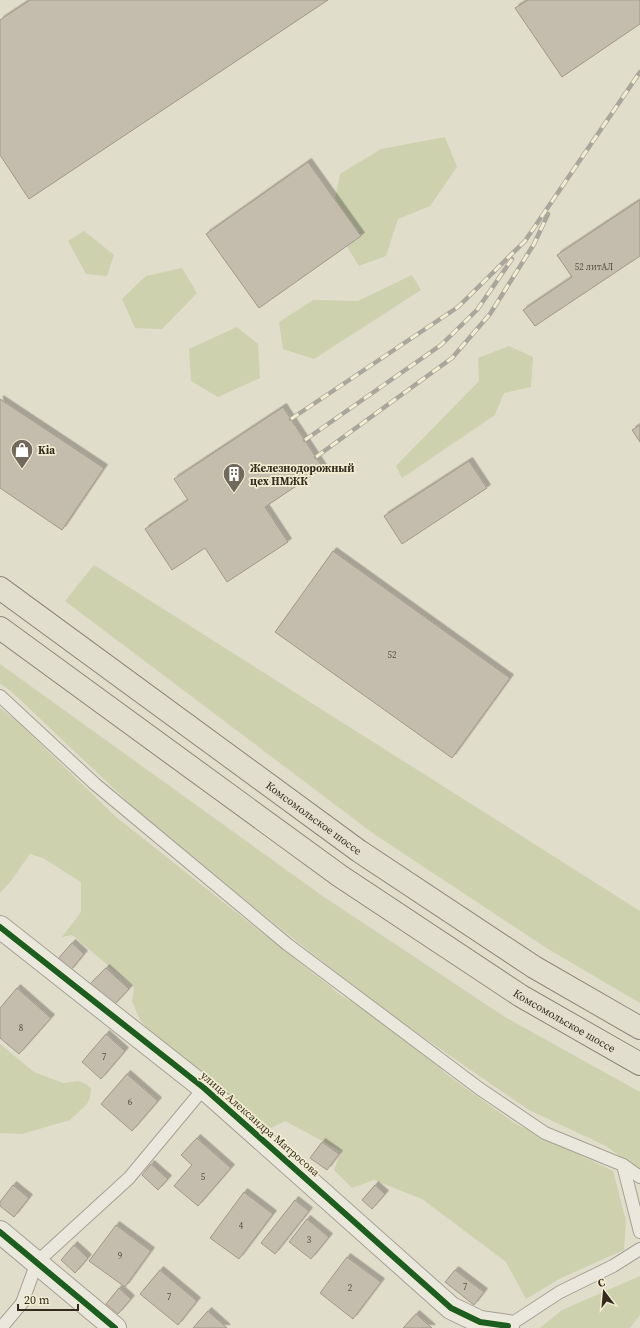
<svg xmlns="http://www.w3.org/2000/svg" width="640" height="1328" font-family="'Source Serif 4',serif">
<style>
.green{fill:#cdd1ae}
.building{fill:#c4bcac;stroke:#a1998b;filter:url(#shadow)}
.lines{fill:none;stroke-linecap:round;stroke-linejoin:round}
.lane-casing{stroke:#a6a194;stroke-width:14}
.street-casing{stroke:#a6a194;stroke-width:24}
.primary-casing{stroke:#8c877b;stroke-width:24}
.lane{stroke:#eae7dc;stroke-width:12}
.street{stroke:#eae7dc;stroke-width:22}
.primary{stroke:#e1dece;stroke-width:22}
.rail-casing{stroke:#a9a69c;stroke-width:4.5}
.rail{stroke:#f2ecd1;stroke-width:3;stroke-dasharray:9;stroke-linecap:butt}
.cycleway-casing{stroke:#f2ecd1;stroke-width:8}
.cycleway{stroke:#1b5e20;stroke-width:6}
.labels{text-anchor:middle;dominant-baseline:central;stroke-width:3.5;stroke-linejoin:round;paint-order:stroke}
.number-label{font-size:9px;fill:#584f42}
.poi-label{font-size:11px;font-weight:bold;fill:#342b1e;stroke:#f2ecd1;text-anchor:start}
.street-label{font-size:11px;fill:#342b1e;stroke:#f2ecd1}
</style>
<defs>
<filter id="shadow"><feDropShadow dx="3.5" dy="-3.5" stdDeviation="0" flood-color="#0004"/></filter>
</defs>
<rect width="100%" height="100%" fill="#e1ddcb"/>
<g class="green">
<polygon points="445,137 457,167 430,206 398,219 386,256 359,266 331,220 340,174 381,149"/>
<polygon points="84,231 114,255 107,276 86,274 68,241"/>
<polygon points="182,268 197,293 162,329 135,328 122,299 146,276"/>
<polygon points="412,275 421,290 314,359 283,349 279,322 313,300 358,301"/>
<polygon points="237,327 258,344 260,378 218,397 191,381 189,349"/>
<polygon points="509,346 533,357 531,387 504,393 495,415 402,478 396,466 479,381 478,358"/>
<polygon points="94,565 640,911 640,1003 548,949 374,834 65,601"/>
<polygon points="0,664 324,897 505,1017 640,1092 640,1171 606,1146 529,1110 381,1008 166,838 14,694 0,683"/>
<polygon points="0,708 17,721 116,817 342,996 406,1033 446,1074 516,1124 613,1171 626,1221 624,1250 561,1278 526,1299 506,1262 422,1199 374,1180 352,1188 334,1170 341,1151 285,1121 267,1130 162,1047 140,1020 132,1001 134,987 72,935 62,937 81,912 81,882 43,858 30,854 11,881 0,893"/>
<polygon points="0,1044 34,1072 63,1083 78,1081 86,1084 91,1088 90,1097 87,1104 70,1120 22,1134 0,1133"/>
<polygon points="640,1276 640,1315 630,1328 540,1328 562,1310"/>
</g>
<g class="building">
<polygon points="30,0 328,0 29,199 0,155 0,20"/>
<polygon points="528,0 640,0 640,24 562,77 515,8"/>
<polygon points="308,162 361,236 259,308 206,234"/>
<polygon points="640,200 640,256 535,326 523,310 572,277 557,255"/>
<polygon points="0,399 104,468 62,530 0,488"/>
<polygon points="283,407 323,468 265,507 288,542 227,582 205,548 172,570 145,529 188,500 174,479"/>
<polygon points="640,425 640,442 632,430"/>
<polygon points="469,461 487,488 402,544 384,516"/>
<polygon points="333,551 510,678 452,758 275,632"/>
<polygon points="72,943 84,954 70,971 57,960"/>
<polygon points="106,968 129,989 113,1006 90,984"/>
<polygon points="17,988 51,1018 19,1054 0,1038 0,1008"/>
<polygon points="106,1034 125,1051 101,1079 82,1062"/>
<polygon points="127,1074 158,1101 132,1131 101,1104"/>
<polygon points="197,1138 231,1168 198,1206 174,1186 192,1165 181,1155"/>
<polygon points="322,1142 339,1154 327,1170 310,1158"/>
<polygon points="151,1164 168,1179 158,1190 142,1175"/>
<polygon points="13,1185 29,1198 14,1217 0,1206 0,1202"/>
<polygon points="375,1185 385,1194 372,1209 362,1200"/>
<polygon points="244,1192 273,1214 239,1259 210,1238"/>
<polygon points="295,1200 309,1211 275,1254 261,1243"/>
<polygon points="307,1219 329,1237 311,1259 289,1242"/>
<polygon points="116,1225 151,1251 125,1287 89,1261"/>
<polygon points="74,1245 88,1258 75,1273 61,1260"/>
<polygon points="347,1257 381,1282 353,1319 320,1293"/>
<polygon points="160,1270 197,1301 178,1325 140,1294"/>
<polygon points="455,1270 484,1292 474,1305 445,1282"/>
<polygon points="119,1288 131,1299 118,1314 106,1304"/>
<polygon points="208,1311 227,1328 193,1328"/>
<polygon points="416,1314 432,1328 403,1328"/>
</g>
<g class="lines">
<g class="lane-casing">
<g id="lane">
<polyline points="0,696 95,784 287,944 480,1089 545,1133 623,1165 640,1232"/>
<polyline points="623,1165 640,1177"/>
<polyline points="508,1326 560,1292 613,1266 640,1249"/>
<polyline points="1,1328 22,1303 37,1262 129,1178 204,1088"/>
</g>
</g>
<g class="street-casing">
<g id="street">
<polyline points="0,927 204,1088 451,1308 480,1322 508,1326 506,1328"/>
<polyline points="0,1232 115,1328"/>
</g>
</g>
<g class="primary-casing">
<g id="primary">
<path id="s1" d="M0,588L359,851L534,967L640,1028"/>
<path id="s2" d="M0,628L340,876L521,996L640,1064"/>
</g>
</g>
<use href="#lane" class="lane"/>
<use href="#street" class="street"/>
<use href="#primary" class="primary"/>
<g class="rail-casing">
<g id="rail">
<polyline points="291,419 458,307 525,241 640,72"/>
<polyline points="305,440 441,345 477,310 512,259"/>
<polyline points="316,457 452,358 490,314 534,244 548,214"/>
</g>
</g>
<use href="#rail" class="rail"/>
<g class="cycleway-casing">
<g id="cycleway">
<polyline points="0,927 204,1088 451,1308 480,1322 508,1326 506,1328"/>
<polyline points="0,1232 115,1328"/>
</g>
</g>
<use href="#cycleway" class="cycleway"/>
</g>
<defs>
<g id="shop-pin" transform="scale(1.15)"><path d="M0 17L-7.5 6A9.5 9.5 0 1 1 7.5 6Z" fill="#71695b" stroke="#f2ecd1"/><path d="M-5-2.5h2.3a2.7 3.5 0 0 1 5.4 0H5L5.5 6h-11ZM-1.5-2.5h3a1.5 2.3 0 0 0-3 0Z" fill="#fff"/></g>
<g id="building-pin" transform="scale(1.15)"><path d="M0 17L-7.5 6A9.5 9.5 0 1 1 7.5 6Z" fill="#71695b" stroke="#f2ecd1"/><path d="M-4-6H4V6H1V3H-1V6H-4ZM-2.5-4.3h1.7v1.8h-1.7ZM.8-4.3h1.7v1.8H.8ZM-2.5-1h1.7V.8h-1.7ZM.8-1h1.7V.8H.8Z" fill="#fff"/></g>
</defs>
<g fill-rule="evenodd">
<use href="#shop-pin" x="22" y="450"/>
<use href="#building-pin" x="234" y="474"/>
</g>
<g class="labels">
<g class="number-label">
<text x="594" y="267">52 литАЛ</text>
<text x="392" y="655">52</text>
<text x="21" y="1028">8</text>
<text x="104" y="1057">7</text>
<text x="130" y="1102">6</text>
<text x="203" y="1177">5</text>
<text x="241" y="1226">4</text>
<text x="309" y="1240">3</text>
<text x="120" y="1256">9</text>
<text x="465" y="1287">7</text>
<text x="350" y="1288">2</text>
<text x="169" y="1297">7</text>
</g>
<g class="poi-label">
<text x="38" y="450">Kia</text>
<text x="250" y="468">Железнодорожный<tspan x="250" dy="13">цех НМЖК</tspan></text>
</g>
<g class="street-label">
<text stroke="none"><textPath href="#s1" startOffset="389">Комсомольское шоссе</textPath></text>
<text stroke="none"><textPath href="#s2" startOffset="688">Комсомольское шоссе</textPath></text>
<text transform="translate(260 1124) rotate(41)">улица Александра Матросова</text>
</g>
</g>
<g transform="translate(604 1292) rotate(344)" stroke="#f2ecd1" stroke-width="3" paint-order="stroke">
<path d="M0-3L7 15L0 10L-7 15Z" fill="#342b1e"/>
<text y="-6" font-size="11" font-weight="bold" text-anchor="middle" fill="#342b1e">С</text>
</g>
<path d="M18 1304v6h60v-6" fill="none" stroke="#342b1e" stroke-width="2"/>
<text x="24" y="1304" font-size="12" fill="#342b1e" stroke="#f2ecd1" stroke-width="3" paint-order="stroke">20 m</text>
</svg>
